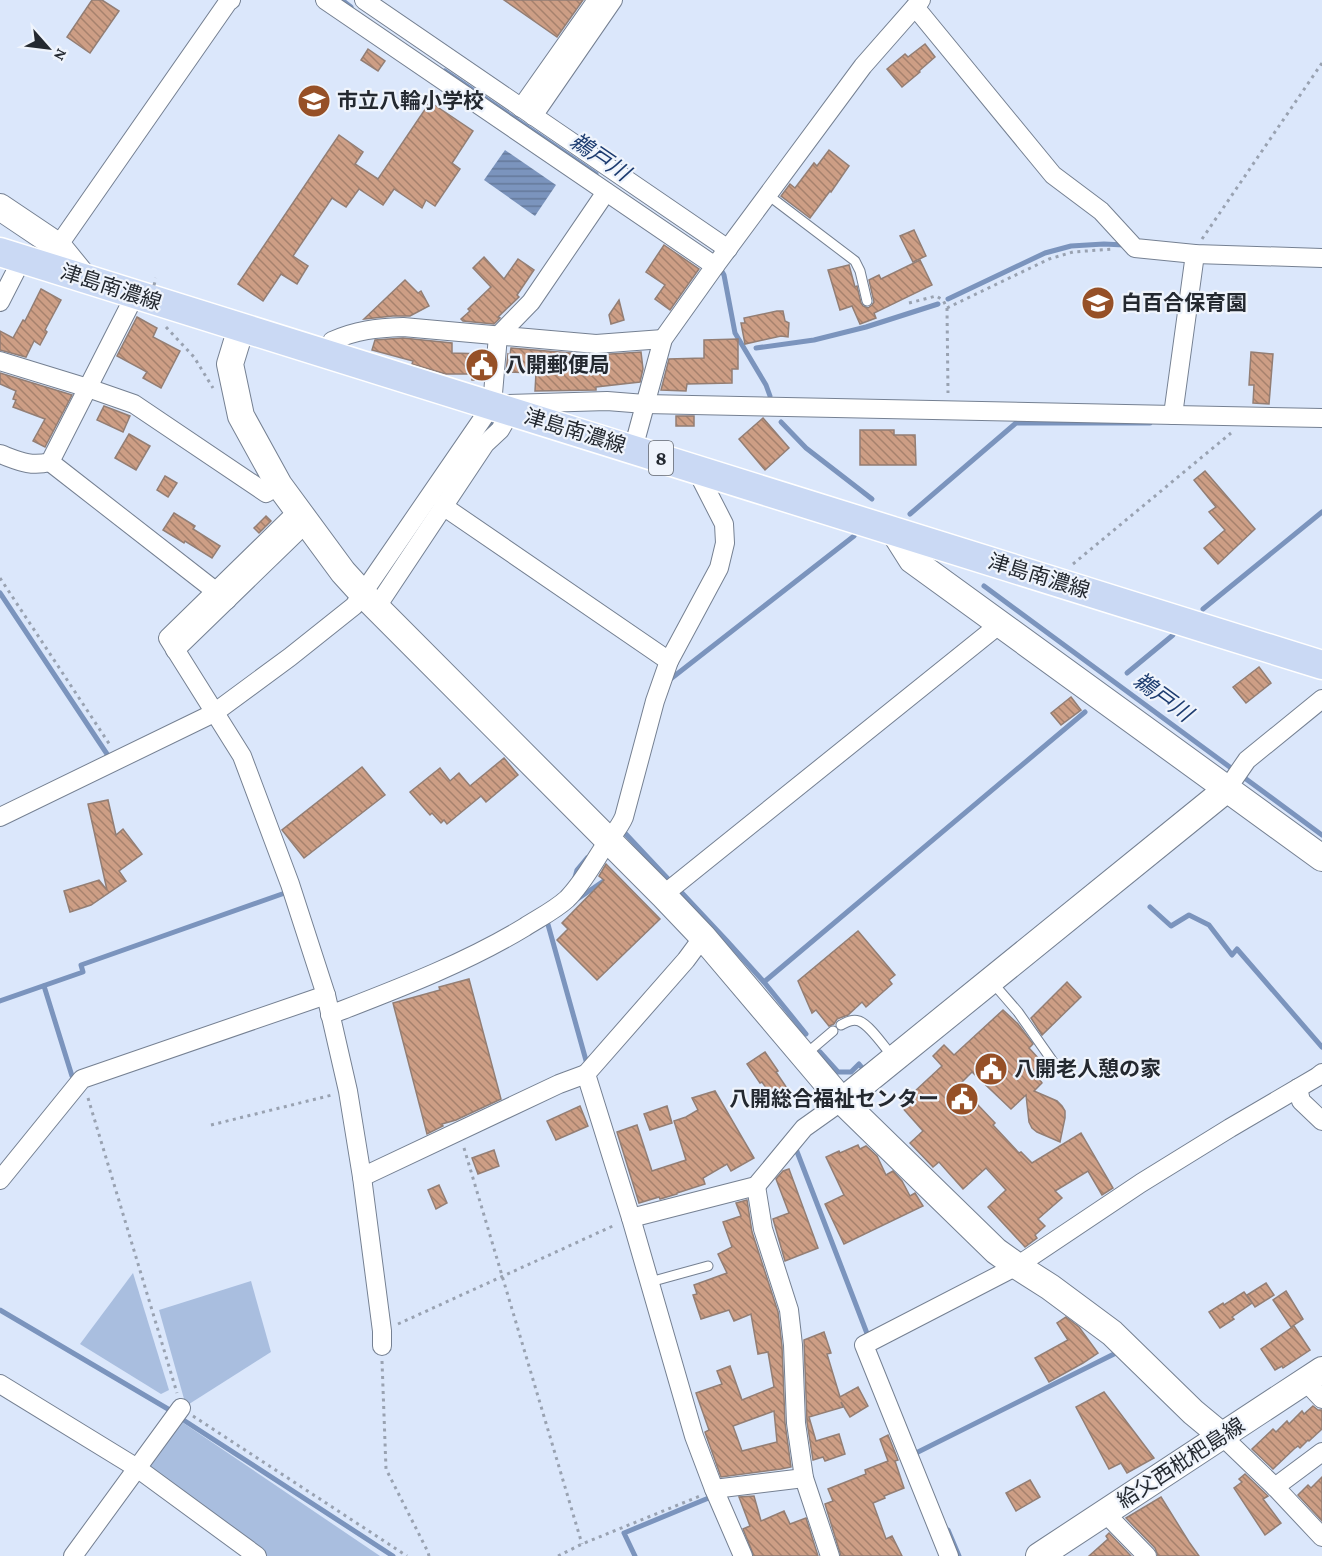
<svg xmlns="http://www.w3.org/2000/svg" width="1322" height="1556" font-family="'Crimson Pro','Noto Sans JP',serif">
<style>
.grass{fill:#a9bedf}
.water{fill:url(#water-rules)}
.lines{fill:none;stroke-linecap:round;stroke-linejoin:round}
.stream{stroke:#7b94bd;stroke-width:5}
.building{fill:url(#building-back-hatch);stroke:#937e74;stroke-width:1.5;fill-rule:evenodd}
.lane-casing{stroke:#758092;stroke-width:11}
.street-casing{stroke:#758092;stroke-width:20}
.secondary-casing{stroke:#758092;stroke-width:28}
.primary-casing{stroke:#fff;stroke-width:31}
.path{stroke:#99a2b1;stroke-width:3;stroke-dasharray:3 4.5;stroke-linecap:butt}
.lane{stroke:#fff;stroke-width:9}
.street{stroke:#fff;stroke-width:18}
.secondary{stroke:#fff;stroke-width:26}
.primary{stroke:#cad9f4;stroke-width:28}
.path-bridge{stroke:#99a2b1;stroke-width:3;stroke-dasharray:3 4.5;stroke-linecap:butt}
.labels{text-anchor:middle;dominant-baseline:central;stroke-width:4.5;stroke-linejoin:round;paint-order:stroke}
.shield{fill:#eff4fc;stroke:#61666d;stroke-width:1.5}
.shield-label{font-size:20px;font-weight:bold;fill:#242930}
.poi-label{font-size:21px;font-weight:bold;fill:#242930;stroke:#eff4fc;text-anchor:start}
.street-label{font-size:21px;fill:#242930;stroke:#eff4fc}
.water-label{font-size:22px;font-style:italic;fill:#1d3c70;stroke:#eff4fc}
</style>
<defs>
<pattern id="water-rules" width="6" height="5" patternUnits="userSpaceOnUse" patternTransform="scale(1.5)"><rect width="6" height="5" fill="#7b94bd"/><path d="M0 2.5h6" fill="none" stroke="#65799a"/></pattern>
<pattern id="building-back-hatch" width="6" height="6" patternUnits="userSpaceOnUse" patternTransform="scale(1.5)"><rect width="6" height="6" fill="#cd9e85"/><path d="M-1 5l2 2M0 0l6 6M5-1l2 2" fill="none" stroke="#a6816d"/></pattern>
</defs>
<rect width="100%" height="100%" fill="#dbe7fb"/>
<g class="grass">
<polygon points="133,1273 169,1390 161,1394 80,1344"/>
<polygon points="251,1281 271,1352 186,1406 159,1310"/>
<polygon points="179,1420 380,1556 266,1556 149,1473 149,1459"/>
</g>
<polygon class="water" points="505,150 556,185 535,216 484,180"/>
<g class="lines">
<g class="stream">
<polyline points="342,0 351,7"/>
<polyline points="445,71 596,174"/>
<polyline points="720,268 724,275 735,333 766,385 770,396"/>
<polyline points="948,299 1045,253 1071,246 1104,244 1124,245"/>
<polyline points="756,348 814,340 866,327 938,304"/>
<polyline points="781,422 806,448 872,499"/>
<polyline points="486,432 494,421"/>
<polyline points="910,514 1016,423 1150,423"/>
<polyline points="984,586 1322,835"/>
<polyline points="0,593 109,757"/>
<polyline points="1203,609 1322,512"/>
<polyline points="1127,673 1173,635"/>
<polyline points="668,681 854,536"/>
<polyline points="624,827 623,831 670,881"/>
<polyline points="574,881 577,870 587,858"/>
<polyline points="682,893 727,941 764,982 806,1034"/>
<polyline points="576,900 608,878"/>
<polyline points="1150,907 1171,926 1189,915 1209,925 1232,955 1237,949 1322,1047"/>
<polyline points="547,921 587,1064"/>
<polyline points="764,982 1085,712"/>
<polyline points="44,986 72,1076"/>
<polyline points="0,1001 83,972 81,965 282,894"/>
<polyline points="820,1052 838,1072 851,1072 859,1064 864,1070 866,1067"/>
<polyline points="799,1145 796,1149 868,1336"/>
<polyline points="0,1310 168,1409"/>
<polyline points="185,1421 393,1556"/>
<polyline points="916,1453 1116,1353"/>
<polyline points="948,1530 959,1556"/>
<polyline points="635,1556 624,1533 711,1497"/>
</g>
</g>
<g class="building">
<polygon points="92,0 102,0 119,11 90,53 67,37"/>
<polygon points="504,0 583,0 557,37"/>
<polygon points="925,44 935,57 919,71 920,72 902,87 887,69 905,54 908,57"/>
<polygon points="368,49 385,61 378,71 361,60"/>
<polygon points="430,102 473,131 452,163 460,169 435,206 426,200 422,208 394,189 383,205 359,189 346,207 332,198 293,256 308,266 297,284 281,274 263,301 238,284 339,135 363,152 355,164 378,179"/>
<polygon points="829,150 849,166 831,192 830,191 810,218 781,196 790,184 795,188 814,163 817,166"/>
<polygon points="914,230 926,256 913,262 900,236"/>
<polygon points="664,245 699,269 670,310 655,299 665,285 646,272"/>
<polygon points="484,257 504,279 518,259 534,270 517,295 519,297 498,317 500,318 494,324 463,321 461,319 470,311 468,309 491,287 473,268"/>
<polygon points="920,260 932,285 874,313 876,318 860,324 852,306 840,310 828,270 849,265 855,287 857,286 861,303 863,306 868,308 872,305 874,302 869,280 879,275 881,279"/>
<polygon points="405,280 418,293 421,291 429,306 410,316 393,316 364,319"/>
<polygon points="41,289 61,300 45,330 47,332 40,345 34,341 26,357 0,350 0,331 13,338 23,320 25,321"/>
<polygon points="619,300 624,320 611,324 609,315"/>
<polygon points="777,311 783,311 785,321 789,323 788,337 781,336 745,344 741,323 745,323 744,318"/>
<polygon points="137,317 157,328 153,337 180,351 161,388 143,378 147,372 117,356"/>
<polygon points="403,338 452,343 452,353 485,354 483,380 472,380 472,374 446,374 412,364 413,361 372,350 375,340"/>
<polygon points="738,339 738,369 732,369 732,383 687,384 686,391 661,390 669,359 704,358 704,340"/>
<polygon points="511,348 595,355 641,352 643,369 640,382 596,387 596,390 535,391 536,373 506,372 508,354 510,355"/>
<polygon points="1251,352 1273,354 1269,404 1253,403 1254,385 1249,385"/>
<polygon points="0,373 72,395 45,447 33,441 45,419 13,407 16,400 13,399 16,391 0,384"/>
<polygon points="104,406 130,416 123,432 97,420"/>
<rect x="676" y="416" width="18" height="10"/>
<polygon points="763,418 789,448 765,470 739,439"/>
<polygon points="860,430 894,430 894,435 915,435 916,465 860,465"/>
<polygon points="129,434 150,446 136,470 115,458"/>
<polygon points="1205,471 1255,529 1218,564 1204,548 1225,530 1209,512 1216,507 1194,480"/>
<polygon points="165,476 177,483 168,497 157,490"/>
<polygon points="174,513 195,526 193,529 220,546 212,558 185,541 184,543 163,530"/>
<polygon points="266,516 271,521 259,533 254,528"/>
<polygon points="1259,667 1271,683 1246,703 1233,687"/>
<polygon points="1071,697 1081,710 1061,725 1051,713"/>
<polygon points="504,758 518,775 486,802 481,796 447,824 444,820 441,823 432,813 430,815 410,792 440,768 450,781 459,773 470,786"/>
<polygon points="362,767 385,795 304,858 282,830"/>
<polygon points="108,800 116,835 123,829 142,854 119,871 126,881 91,905 70,912 64,891 99,880 107,890 88,804"/>
<polygon points="606,864 660,919 597,980 557,940 568,929 562,923 604,880 599,876"/>
<polygon points="858,931 895,975 889,980 892,984 866,1007 862,1002 848,1015 837,1019 834,1024 829,1026 816,1010 812,1013 798,981"/>
<polygon points="469,979 501,1099 456,1120 442,1124 443,1126 427,1134 393,1003 440,990 439,987"/>
<polygon points="1067,982 1081,997 1042,1035 1031,1018"/>
<polygon points="1003,1010 1018,1024 1033,1044 1029,1048 1050,1071 1040,1080 1042,1083 1034,1091 1057,1101 1062,1106 1065,1111 1065,1118 1060,1142 1037,1132 1032,1128 1029,1122 1026,1095 1011,1109 972,1072 959,1085 995,1123 993,1125 1019,1153 1021,1152 1032,1163 1081,1133 1113,1188 1102,1195 1088,1171 1055,1191 1062,1198 1038,1219 1045,1226 1035,1235 1037,1238 1025,1247 988,1207 1006,1190 986,1168 963,1189 939,1162 933,1167 910,1143 923,1131 900,1105 942,1066 933,1056 944,1045 954,1055"/>
<polygon points="765,1052 778,1071 776,1072 793,1097 779,1107 762,1082 760,1083 747,1064"/>
<polygon points="715,1091 754,1158 731,1171 727,1164 703,1178 705,1184 677,1193 677,1194 660,1199 659,1197 639,1203 617,1132 637,1125 652,1171 686,1160 674,1121 686,1117 698,1110 692,1098"/>
<polygon points="580,1106 588,1126 556,1140 547,1121"/>
<polygon points="667,1106 672,1123 650,1130 644,1114"/>
<polygon points="858,1145 860,1149 866,1146 877,1156 886,1175 893,1171 902,1181 910,1196 915,1193 923,1206 844,1244 825,1204 844,1195 826,1157 839,1151 840,1153"/>
<polygon points="494,1150 499,1166 478,1174 472,1158"/>
<polygon points="789,1169 818,1248 785,1261 773,1219 789,1213 776,1179 783,1171"/>
<polygon points="439,1185 447,1203 436,1209 428,1190"/>
<path d="M747,1200L752,1232L778,1312L782,1346L785,1423L791,1467L781,1469L721,1477L705,1432L709,1430L696,1393L722,1384L717,1371L730,1366L742,1400L774,1387L768,1352L758,1354L751,1314L734,1321L729,1310L701,1319L693,1295L697,1294L694,1285L727,1273L718,1254L732,1247L723,1222L741,1216L736,1203ZM774,1411L777,1442L742,1451L733,1426Z"/>
<polygon points="1266,1283 1274,1295 1255,1307 1247,1295"/>
<polygon points="1286,1291 1303,1319 1291,1327 1273,1300"/>
<polygon points="1244,1292 1252,1303 1232,1317 1234,1319 1220,1328 1209,1312 1223,1303 1224,1305"/>
<polygon points="1066,1317 1079,1327 1098,1353 1083,1363 1049,1382 1035,1358 1068,1340 1057,1323"/>
<polygon points="1294,1326 1310,1350 1283,1368 1282,1366 1275,1370 1261,1349"/>
<polygon points="824,1332 831,1353 827,1354 840,1397 858,1387 868,1406 850,1417 841,1402 843,1407 809,1417 816,1441 839,1434 845,1454 825,1461 823,1457 813,1460 807,1422 804,1340"/>
<polygon points="1104,1392 1154,1458 1127,1473 1121,1463 1109,1469 1076,1407"/>
<polygon points="1313,1406 1318,1410 1322,1410 1322,1429 1309,1441 1308,1440 1300,1448 1298,1446 1294,1449 1273,1469 1252,1449 1273,1429 1276,1432 1287,1421 1289,1424 1302,1411 1304,1414"/>
<polygon points="888,1435 898,1460 895,1461 904,1488 884,1496 885,1498 873,1503 886,1539 892,1536 902,1556 841,1556 825,1504 833,1501 828,1489 866,1474 865,1470 888,1461 880,1439"/>
<polygon points="1245,1474 1268,1496 1263,1499 1281,1523 1265,1535 1234,1488 1242,1482 1239,1479"/>
<polygon points="1322,1477 1322,1521 1298,1495 1308,1485 1311,1488"/>
<polygon points="1030,1480 1040,1497 1016,1511 1006,1493"/>
<polygon points="754,1496 761,1521 784,1511 790,1524 806,1518 818,1556 754,1556 743,1529 750,1526 739,1497"/>
<polygon points="1161,1497 1189,1542 1199,1556 1158,1556 1155,1548 1126,1518"/>
<polygon points="1109,1533 1131,1556 1089,1556 1108,1539 1106,1536"/>
</g>
<g class="lines">
<g class="lane-casing">
<g id="lane">
<polyline points="768,195 855,261 860,271 867,301"/>
<polyline points="992,982 1018,1012 1056,1066"/>
<path d="M841,1025C847,1022 852,1019 859,1021C870,1025 885,1048 893,1057"/>
<polyline points="806,1054 833,1031"/>
<polyline points="650,1282 708,1266"/>
</g>
</g>
<g class="street-casing">
<g id="street">
<polyline points="325,0 715,266"/>
<polyline points="364,0 728,249"/>
<polyline points="915,7 1053,175 1101,211 1135,248 1195,254 1322,258"/>
<polyline points="521,108 597,0"/>
<polyline points="533,116 613,0"/>
<polyline points="58,246 228,2 231,0"/>
<polyline points="0,302 22,259"/>
<path d="M327,355L332,341C356,330 377,328 403,327L596,344L663,339"/>
<polyline points="0,361 88,388 134,404 266,493 279,485"/>
<polyline points="508,404 607,401 645,404 1322,418"/>
<polyline points="1173,415 1195,254"/>
<polyline points="633,449 663,339 715,266 863,66 921,0"/>
<path d="M0,454C19,461 30,467 50,462L135,295"/>
<polyline points="50,462 227,600"/>
<polyline points="443,506 669,661"/>
<polyline points="298,511 168,638 242,756 290,884 326,995 348,1091 362,1177 382,1331 382,1346"/>
<polyline points="376,608 485,444 500,430 511,411"/>
<polyline points="175,650 307,522"/>
<polyline points="1227,789 1247,760 1322,699"/>
<polyline points="0,817 214,713 290,657 354,606 492,405 498,336 531,302 606,192"/>
<polyline points="663,895 1000,624"/>
<polyline points="703,937 686,960 586,1074 631,1218 694,1436 714,1489 743,1556"/>
<path d="M330,1015C397,989 464,964 525,927C539,918 555,910 567,899C582,884 592,865 604,847C611,836 619,829 624,817L655,701L669,661L719,568L725,543L724,524L702,481V471"/>
<polyline points="1298,1088 1301,1101 1322,1121"/>
<polyline points="362,1177 559,1084 586,1074"/>
<polyline points="0,1180 82,1079 326,995"/>
<polyline points="756,1186 763,1229 789,1310 793,1345 796,1423 804,1478 830,1556"/>
<polyline points="631,1218 756,1186 804,1128 842,1101"/>
<polyline points="1305,1381 1322,1399"/>
<polyline points="0,1384 137,1468 257,1556"/>
<polyline points="1222,1436 1275,1487 1322,1537"/>
<polyline points="1275,1487 1322,1452"/>
<polyline points="714,1489 804,1478"/>
<polyline points="1105,1513 1147,1556"/>
<polyline points="73,1556 181,1408"/>
<polyline points="949,1556 864,1345 1017,1266 1141,1183 1230,1128 1317,1077 1322,1073"/>
</g>
</g>
<g class="secondary-casing">
<g id="secondary">
<polyline points="0,207 58,246 84,278"/>
<polyline points="241,328 230,364 241,416 279,485 343,572 363,594 663,895 703,937 842,1101 996,1251 1017,1266 1050,1287 1112,1333 1193,1412 1222,1436"/>
<polyline points="893,530 912,560 1322,858"/>
<polyline points="842,1101 1227,789"/>
<polyline points="1039,1556 1322,1370"/>
</g>
</g>
<g class="primary-casing">
<polyline id="primary" points="0,252 1322,665"/>
</g>
<g class="path">
<polyline points="1202,239 1322,63"/>
<polyline points="909,303 936,296 943,300 947,308 948,393"/>
<polyline points="947,308 1049,259 1073,252 1113,249"/>
<polyline points="166,327 194,357 213,388"/>
<polyline points="1073,564 1231,433"/>
<polyline points="0,578 110,745"/>
<polyline points="88,1098 177,1393"/>
<polyline points="211,1125 332,1095"/>
<polyline points="464,1148 582,1544"/>
<polyline points="398,1324 615,1225"/>
<polyline points="382,1361 386,1469 428,1552 429,1556"/>
<polyline points="193,1416 407,1556"/>
<polyline points="558,1556 582,1544 700,1496"/>
</g>
<use href="#lane" class="lane"/>
<use href="#street" class="street"/>
<use href="#secondary" class="secondary"/>
<use href="#primary" class="primary"/>
<polyline class="path-bridge" points="148,307 156,278"/>
</g>
<defs>
<g id="school-disc" transform="scale(1.725)"><circle r="9.5" fill="#965027" stroke="#eff4fc"/><path d="M0-5L7-2L0 1L-7-2ZM-4 1L0 2.5L4 1V4Q0 6-4 4Z" fill="#fff"/></g>
<g id="civic-disc" transform="scale(1.725)"><circle r="9.5" fill="#965027" stroke="#eff4fc"/><path d="M-.6-6.5H3V-4.5H.6V-3L4-1V1h2V6H-6V1h2V-1L-.6-3ZM-1.2 2.5V6h2.4V2.5Z" fill="#fff"/></g>
</defs>
<g fill-rule="evenodd">
<use href="#school-disc" x="314" y="101"/>
<use href="#school-disc" x="1098" y="303"/>
<use href="#civic-disc" x="482" y="365"/>
<use href="#civic-disc" x="991" y="1069"/>
<use href="#civic-disc" x="962" y="1099"/>
</g>
<g class="labels">
<rect class="shield" x="649" y="441" width="24" height="34" rx="4.5"/>
<g class="shield-label">
<text x="661" y="458">8</text>
</g>
<g class="poi-label">
<text x="337" y="101">市立八輪小学校</text>
<text x="1121" y="303">白百合保育園</text>
<text x="505" y="365">八開郵便局</text>
<text x="1014" y="1069">八開老人憩の家</text>
<text x="939" y="1099" text-anchor="end">八開総合福祉センター</text>
</g>
<g class="street-label">
<text transform="translate(111 287) rotate(18)">津島南濃線</text>
<text transform="translate(575 431) rotate(17)">津島南濃線</text>
<text transform="translate(1039 576) rotate(17)">津島南濃線</text>
<text transform="translate(1181 1463) rotate(-33)">給父西枇杷島線</text>
</g>
<g class="water-label">
<text transform="translate(600 157) rotate(34)">鵜戸川</text>
<text transform="translate(1163 697) rotate(36)">鵜戸川</text>
</g>
</g>
<g transform="translate(48 48) rotate(118)" stroke="#eff4fc" stroke-width="4.5" paint-order="stroke">
<path d="M0-4.5L10 22L0 15L-10 22Z" fill="#242930"/>
<text y="-9" font-size="16" font-weight="bold" text-anchor="middle" fill="#242930">N</text>
</g>
</svg>
